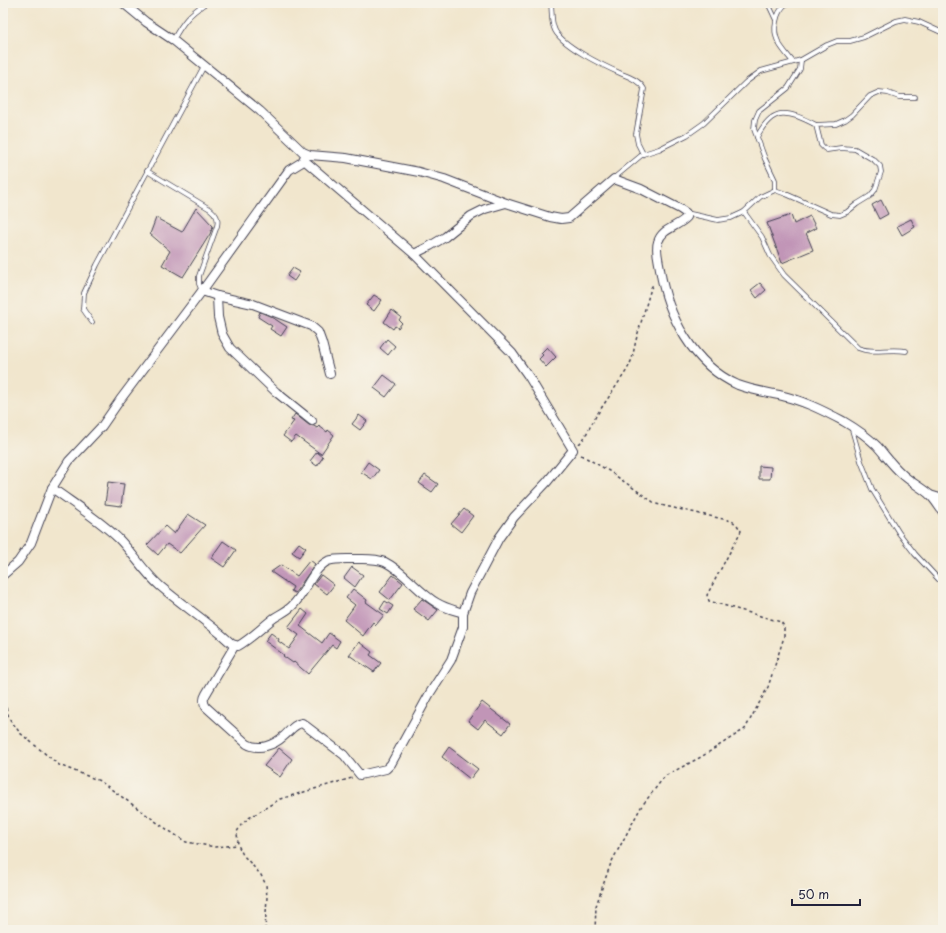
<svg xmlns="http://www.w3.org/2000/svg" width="946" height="933" font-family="'Playpen Sans',sans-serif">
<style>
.building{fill:#c195b7}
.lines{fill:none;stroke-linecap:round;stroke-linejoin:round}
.lane-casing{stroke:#413f51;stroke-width:5.5}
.street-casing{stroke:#413f51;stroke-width:10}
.path{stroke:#413f51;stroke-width:1.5;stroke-dasharray:3 3;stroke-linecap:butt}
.lane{stroke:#fff;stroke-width:4}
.street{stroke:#fff;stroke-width:8}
</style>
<rect width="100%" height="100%" fill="#f7f3e8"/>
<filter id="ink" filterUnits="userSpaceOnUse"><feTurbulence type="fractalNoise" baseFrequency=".025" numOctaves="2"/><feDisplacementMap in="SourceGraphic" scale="8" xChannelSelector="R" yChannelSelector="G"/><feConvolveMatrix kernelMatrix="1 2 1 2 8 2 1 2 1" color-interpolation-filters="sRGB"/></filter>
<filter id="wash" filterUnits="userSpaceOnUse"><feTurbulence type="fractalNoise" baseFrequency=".012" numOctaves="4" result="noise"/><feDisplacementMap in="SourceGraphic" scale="16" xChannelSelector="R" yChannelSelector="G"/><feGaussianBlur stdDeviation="0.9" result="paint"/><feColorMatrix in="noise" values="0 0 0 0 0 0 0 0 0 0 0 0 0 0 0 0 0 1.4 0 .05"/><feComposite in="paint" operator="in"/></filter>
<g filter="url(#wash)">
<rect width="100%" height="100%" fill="#f1e6cd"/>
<g id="blocks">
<g class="building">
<polygon points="881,200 888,214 879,219 872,205"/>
<polygon points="196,208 213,226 210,234 183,277 162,265 170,251 150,234 156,218 182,232"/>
<polygon points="791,215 794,224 810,216 816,228 806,233 813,250 782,263 767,223"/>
<polygon points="911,219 915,227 902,235 897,226"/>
<polygon points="293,268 300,272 294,281 287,276"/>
<polygon points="760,283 766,290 757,298 751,290"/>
<polygon points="374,295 382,300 374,311 366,305"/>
<polygon points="392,310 401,317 399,320 402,323 398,328 395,326 393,329 384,322"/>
<polygon points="260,312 272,317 287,327 281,336 270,329 272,326 258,317"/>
<polygon points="387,339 395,346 388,355 380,348"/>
<polygon points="547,347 556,357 546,367 539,359 543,355 541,353"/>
<polygon points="384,375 396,384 386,397 374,388"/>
<polygon points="295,414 309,425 314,426 317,428 319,426 327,432 328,430 334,435 321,454 296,436 291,442 283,436 294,421 291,420"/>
<polygon points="359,415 367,421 360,430 352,424"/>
<polygon points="317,452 323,457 317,466 310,461"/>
<polygon points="368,462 379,470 372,479 361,472"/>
<polygon points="759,466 771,467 770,479 759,479"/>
<polygon points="425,475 438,484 432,492 419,483"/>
<polygon points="108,482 124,484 121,506 105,504"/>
<polygon points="464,509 473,516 461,532 451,524"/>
<polygon points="188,514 205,525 180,553 167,544 158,555 147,545 165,526 174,534"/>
<polygon points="223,541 236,550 224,567 211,558"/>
<polygon points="299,543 306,548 299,557 292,552"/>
<polygon points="310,560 315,564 295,593 291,591 293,587 271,572 281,565 297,576"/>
<polygon points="352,567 363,575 355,587 344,578"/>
<polygon points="321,575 334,585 327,594 314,584"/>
<polygon points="393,575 403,583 390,600 380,592"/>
<polygon points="353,589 367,600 366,602 384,615 376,625 373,622 363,636 344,620 355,605 346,598"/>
<polygon points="422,599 438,610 429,621 413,609"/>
<polygon points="385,601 393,606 388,614 380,609"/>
<polygon points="302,609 308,614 300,626 322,643 329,633 340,641 336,648 332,645 308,674 294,662 293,663 283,656 284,655 265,641 271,633 279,639 278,641 289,649 299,635 288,627"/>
<polygon points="359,642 372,652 370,655 381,663 374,672 349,655"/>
<polygon points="482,702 510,724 503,734 485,720 478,729 468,721"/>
<polygon points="449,747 478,769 470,779 442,757"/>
<polygon points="279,748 292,759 280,777 264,766"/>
</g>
</g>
</g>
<g filter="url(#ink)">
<use href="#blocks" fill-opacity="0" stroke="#413f51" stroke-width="1"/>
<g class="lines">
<g class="lane-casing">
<g id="lane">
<path d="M551,3C552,11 551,20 554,28C559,45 606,67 622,74C630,77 640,81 644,89L636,134L638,144L643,154"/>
<polyline points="768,3 776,20"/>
<path d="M787,3C781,8 777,15 776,22C772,40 783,49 793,62"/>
<path d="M173,40C183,22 189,14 206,3"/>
<path d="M757,137C773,105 789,111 816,125"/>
<path d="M147,171L210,209C216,214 219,218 217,226L199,276V284L202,291"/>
<polyline points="614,178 643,154 659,149 687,135 704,123 746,82 761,71 801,60 827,45 837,41 850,41 864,37 896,21 905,19 919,22 943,33"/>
<polyline points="775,190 775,180 765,159 754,129 755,120 759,111 788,88 800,69 801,60"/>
<path d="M744,212L762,237L770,255L784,275L858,348C872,354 889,348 906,351"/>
<polyline points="686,213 718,220 731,218 744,212 760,197 775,190 786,194 831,214 840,215 847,212 857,204 870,196 875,190 881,172 880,166 874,160 855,149 841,148 827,150 824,148 821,145 816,125 836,124 845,120 852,115 870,96 879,92 888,93 899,97 915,97"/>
<polyline points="92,322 83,309 84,293 97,265 204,66"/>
<polyline points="851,426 861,461 872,489 899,533 915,554 943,584"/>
</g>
</g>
<g class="street-casing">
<g id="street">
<path d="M123,3L146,22L173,40L260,111L303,152L310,155L346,158L419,172L444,179L506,203L550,217L561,219L569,218L614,179L641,189L680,209L686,213L687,217C678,227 662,228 658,242C655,250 659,261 660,269C667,315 693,365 738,385C751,390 765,392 779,395C802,400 822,410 843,421C855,428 867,436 877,446C885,455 892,465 901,473C910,482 921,487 930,495C935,500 939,507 943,512"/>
<polyline points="414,254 430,246 445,237 471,216 485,209 506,203"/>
<polyline points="202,291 217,296 253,304 311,326 318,332 322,343 330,374"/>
<polyline points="217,296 218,317 222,334 230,348 276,392 312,421"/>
<path d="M52,488C74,504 98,519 118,538C133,553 144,572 160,586C180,603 202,618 222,635L232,644L238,646C252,638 262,627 274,618C280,614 287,611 292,606C305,594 312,569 328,561C336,558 347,559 355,559C365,559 375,558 385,562C405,572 418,592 437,603C445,608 454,610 463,613"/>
<polyline points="930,495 943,499"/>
<polyline points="3,575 18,562 31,543 52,488 69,461 102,426 120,400 202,291 289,170 302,162 305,156"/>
<path d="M235,645L206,694C203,699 203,702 206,707L247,744C259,751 274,745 284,736C290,731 294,724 302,723L344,755L360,775L386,769L391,764L430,693L451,660L463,627V613L470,593L499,538L514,517L547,482L573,450L529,377L512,353L414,254L304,160"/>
</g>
</g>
<g class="path">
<polyline points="579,444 583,440 596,416 627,370 632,359 636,340 651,288 654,283"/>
<polyline points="581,455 609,471 656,504 732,521 737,525 741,531 707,595 709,601 781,622 784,626 784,637 768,687 745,729 701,757 665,776 641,807 611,863 602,888 596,906 595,930"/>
<polyline points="3,696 9,718 20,733 59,765 100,781 162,826 186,842 215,847 238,845"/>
<polyline points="265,930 267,897 266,885 261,875 243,855 238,845 237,832 241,825 249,818 280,799 352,778"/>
</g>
<use href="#lane" class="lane"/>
<use href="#street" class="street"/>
</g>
</g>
<rect width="946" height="933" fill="none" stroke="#f7f3e8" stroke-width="16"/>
<path d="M792 899v6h68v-6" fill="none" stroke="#22223b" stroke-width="2"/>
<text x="798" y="899" font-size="12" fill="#22223b" stroke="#f7f3e8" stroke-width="3" paint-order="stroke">50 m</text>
</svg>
